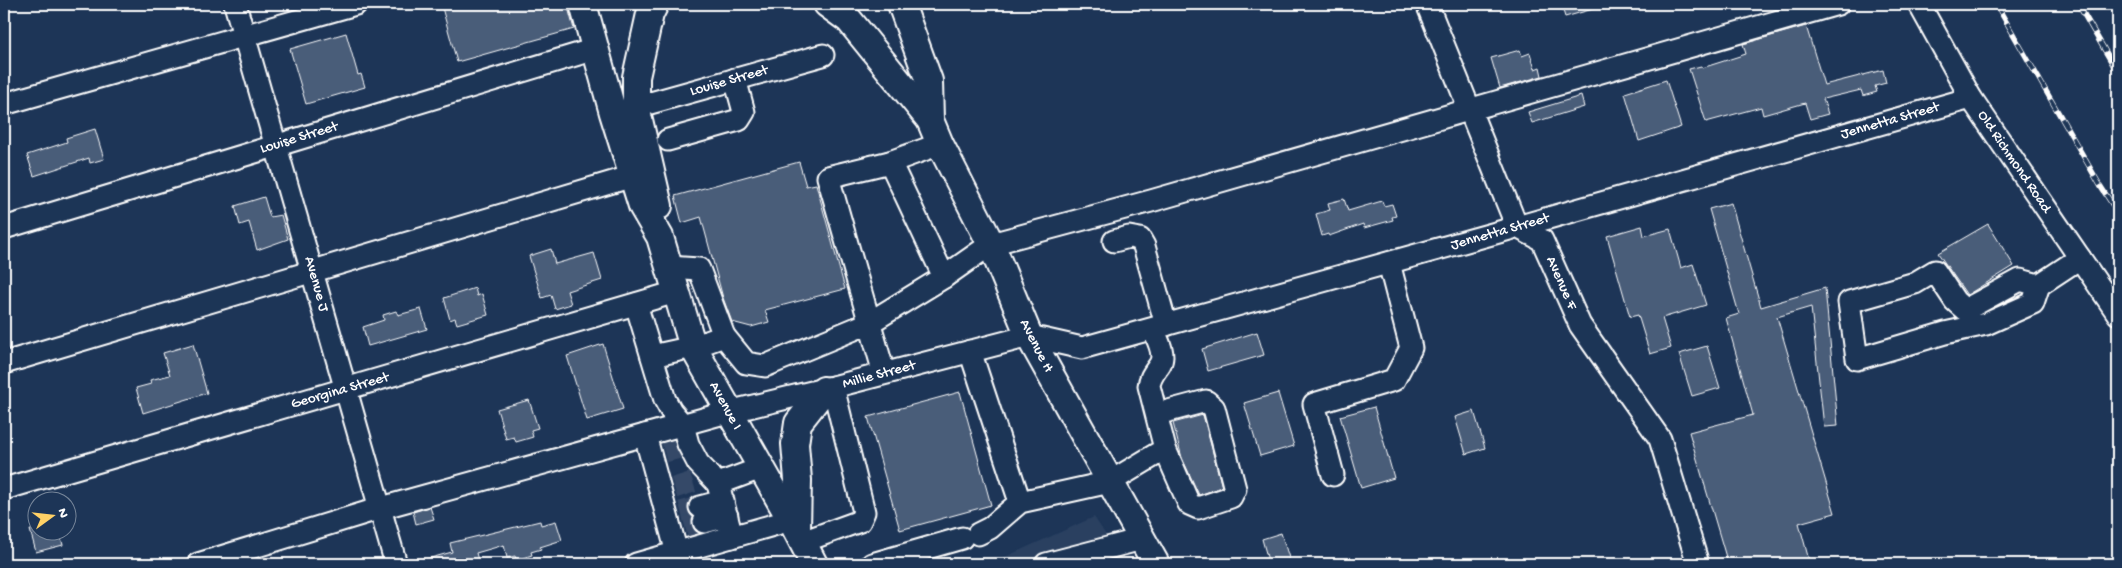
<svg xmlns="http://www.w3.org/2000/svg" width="2122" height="568" font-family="'Gochi Hand',sans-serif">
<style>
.built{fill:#2a4161}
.building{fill:#4a5d79;stroke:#fff}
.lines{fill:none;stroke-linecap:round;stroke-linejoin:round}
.minor-tunnel{stroke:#344968;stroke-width:21;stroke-dasharray:21 11;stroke-linecap:butt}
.minor-casing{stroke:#fff;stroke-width:25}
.major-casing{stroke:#fff;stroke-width:30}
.minor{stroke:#1d3557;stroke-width:21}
.major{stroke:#1d3557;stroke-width:26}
.rail-casing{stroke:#fff;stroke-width:5.5}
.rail{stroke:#1d3557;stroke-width:4;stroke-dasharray:11;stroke-linecap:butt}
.labels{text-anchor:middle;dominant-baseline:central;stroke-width:4;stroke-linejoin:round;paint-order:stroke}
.street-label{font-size:15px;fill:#fff;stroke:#1d3557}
</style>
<rect width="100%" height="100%" fill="#1d3557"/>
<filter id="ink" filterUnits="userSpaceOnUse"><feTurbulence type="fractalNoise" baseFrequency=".02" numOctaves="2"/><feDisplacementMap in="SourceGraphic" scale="10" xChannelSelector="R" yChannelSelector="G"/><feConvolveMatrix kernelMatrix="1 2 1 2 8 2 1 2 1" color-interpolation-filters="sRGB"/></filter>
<g filter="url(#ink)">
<polygon class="built" points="1094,517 1125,564 998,564 996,561"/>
<g class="building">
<polygon points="441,4 567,4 574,29 457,62"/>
<polygon points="1561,4 1599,4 1600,7 1565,17"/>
<polygon points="1806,26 1824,85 1883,70 1886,83 1875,86 1877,92 1863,96 1861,90 1823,99 1828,114 1810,119 1805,103 1763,115 1761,107 1706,122 1689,69 1701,66 1702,68 1746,54 1743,44"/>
<polygon points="346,33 358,75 361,74 365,87 306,104 290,49"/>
<polygon points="1520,50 1522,56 1530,53 1535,69 1540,67 1542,76 1500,88 1491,58"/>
<polygon points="1666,80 1681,127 1639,141 1625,93"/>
<polygon points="1581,96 1584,107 1532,123 1528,112"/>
<polygon points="95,129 104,159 90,163 89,158 34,176 27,155 67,142 66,138"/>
<polygon points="799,162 806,186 816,184 845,289 765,310 769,322 751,327 732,322 723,298 701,217 682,223 675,196"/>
<polygon points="264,197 270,217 281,215 288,239 257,250 249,222 240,225 235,206"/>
<polygon points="1344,199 1348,211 1382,201 1384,206 1392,204 1396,216 1392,217 1393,220 1364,228 1363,224 1329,236 1328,234 1322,236 1316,214 1330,210 1328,203"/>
<polygon points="1731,203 1761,307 1825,288 1838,426 1824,427 1811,307 1777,317 1835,513 1799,523 1810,564 1728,564 1689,432 1753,415 1726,318 1739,314 1709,209"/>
<polygon points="1988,224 2014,266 1967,295 1938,253"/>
<polygon points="1642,226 1644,236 1670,229 1681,268 1693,264 1706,305 1662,318 1671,348 1650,354 1638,315 1630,317 1607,236"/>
<polygon points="551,249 555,264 594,253 602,280 567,291 571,304 555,309 551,295 542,298 529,256"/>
<polygon points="475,288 477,296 482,294 488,315 457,324 455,318 450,320 444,298"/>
<polygon points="421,309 427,329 368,346 363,327 384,320 383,315 396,311 398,315"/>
<polygon points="1257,332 1264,355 1208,371 1202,349"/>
<polygon points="193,344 207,393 143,413 136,388 151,384 150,380 170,375 163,353"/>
<polygon points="603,344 623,409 587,420 567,356"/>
<polygon points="1707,346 1720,388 1692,396 1679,354"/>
<polygon points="960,392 991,505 900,530 868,417"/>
<polygon points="1278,393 1294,446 1260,456 1244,403"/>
<polygon points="529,400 538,428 531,430 533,437 516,442 514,437 506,439 497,409"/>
<polygon points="1374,407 1394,478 1361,488 1340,416"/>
<polygon points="1474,411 1485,448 1466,454 1455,417"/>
<polygon points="1203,415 1222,487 1199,495 1182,458 1173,423"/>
<polygon points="430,507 434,519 416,524 413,512"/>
<polygon points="540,521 541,525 556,521 562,540 540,547 541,549 531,552 532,555 516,560 515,556 507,558 504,545 476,553 479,564 421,564 420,561 452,552 450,543"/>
<polygon points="30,530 59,530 63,545 36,552"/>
<polygon points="1281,533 1291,564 1269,564 1262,539"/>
</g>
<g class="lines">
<g class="minor-tunnel">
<polyline points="664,452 683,447"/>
<polyline points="674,488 693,482"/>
<polyline points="681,512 700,507"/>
<polyline points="685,527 704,522"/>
</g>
<g class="minor-casing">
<g id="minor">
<polyline points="235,4 396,564"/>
<polyline points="1427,4 1517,227 1542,240 1580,325 1660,439 1698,564"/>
<polyline points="1919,4 1971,98 2118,314"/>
<polyline points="4,104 356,4"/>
<polyline points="636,107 823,55"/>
<polyline points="668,140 739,120 744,112 735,79"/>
<polyline points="890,162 944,277"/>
<polyline points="4,228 595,49"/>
<polyline points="1114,241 1129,237 1140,239 1144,246 1166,325"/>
<polyline points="668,267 699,269 724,336"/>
<polyline points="2039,285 2020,280 1965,310 1955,301 1935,271 1915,283 1849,302 1857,359 1945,333 1986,324 2033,303 2039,285 2080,258"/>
<polyline points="636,304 665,400 671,411 683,425 688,444 698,463 718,484"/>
<polyline points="970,351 1020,502"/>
<polyline points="652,356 693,347 724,336 746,363 765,366 869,323 944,277 991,244 1151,201 1838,4"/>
<polyline points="4,363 633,176"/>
<polyline points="884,373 828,177 890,162 940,144"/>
<polyline points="1157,414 1206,401 1214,408 1235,489 1231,497 1198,508 1189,504 1165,449"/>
<polyline points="645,435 677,553"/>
<polyline points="1333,475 1314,404 1394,380 1411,348 1389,263"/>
<polyline points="4,489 676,292"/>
<polyline points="700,507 723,501"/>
<polyline points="704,522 727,516"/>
<path d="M978,534L990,528L1020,502L1110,482L1165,449L1149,386C1150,376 1155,372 1160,364C1166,353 1157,339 1153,329"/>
<polyline points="732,537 718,484 761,468"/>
<polyline points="802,542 860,521 864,512 833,387"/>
<polyline points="198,564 381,508 728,412 833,387 1029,336 1082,348 1517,227 1971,98"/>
<polyline points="636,564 791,520"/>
<polyline points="872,564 962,538"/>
<polyline points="1046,564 1142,539"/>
</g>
</g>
<g class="major-casing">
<g id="major">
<polyline points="583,4 613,113 642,206 660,237 693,347 791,520 814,564"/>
<polyline points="655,4 650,14 636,77 636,107 659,206"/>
<polyline points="827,4 849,20 930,120 940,144 991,244 1029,336 1156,564"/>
<polyline points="901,4 929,81 930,120"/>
<polyline points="797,530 798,480 795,444 798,423 824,390"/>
</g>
</g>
<use href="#minor" class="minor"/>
<use href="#major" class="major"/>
<g class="rail-casing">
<g id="rail">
<polyline points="1996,4 2101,187 2118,213"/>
<polyline points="2078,4 2118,73"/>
</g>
</g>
<use href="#rail" class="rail"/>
</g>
</g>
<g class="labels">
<g class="street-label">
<text transform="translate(729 81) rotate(-16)">Louise Street</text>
<text transform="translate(1890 121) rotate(-16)">Jennetta Street</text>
<text transform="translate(299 138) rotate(-17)">Louise Street</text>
<text transform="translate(2014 162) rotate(56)">Old Richmond Road</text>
<text transform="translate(1500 232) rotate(-16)">Jennetta Street</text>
<text transform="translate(1561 283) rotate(66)">Avenue F</text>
<text transform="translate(316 284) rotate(74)">Avenue J</text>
<text transform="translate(1036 346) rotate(63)">Avenue H</text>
<text transform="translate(879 375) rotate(-15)">Millie Street</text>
<text transform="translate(340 391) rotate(-16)">Georgina Street</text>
<text transform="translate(725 406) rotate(61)">Avenue I</text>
</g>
</g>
<rect width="2122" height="568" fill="none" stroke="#1d3557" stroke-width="20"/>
<rect x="10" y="10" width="2102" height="548" fill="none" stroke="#fff" stroke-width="2" filter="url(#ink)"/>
<g transform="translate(52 516) rotate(75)"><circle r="24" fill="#1d3557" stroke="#77869a"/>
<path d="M0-4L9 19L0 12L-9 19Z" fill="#ffd166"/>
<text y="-8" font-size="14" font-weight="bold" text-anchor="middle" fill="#ffffff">N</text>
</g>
</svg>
